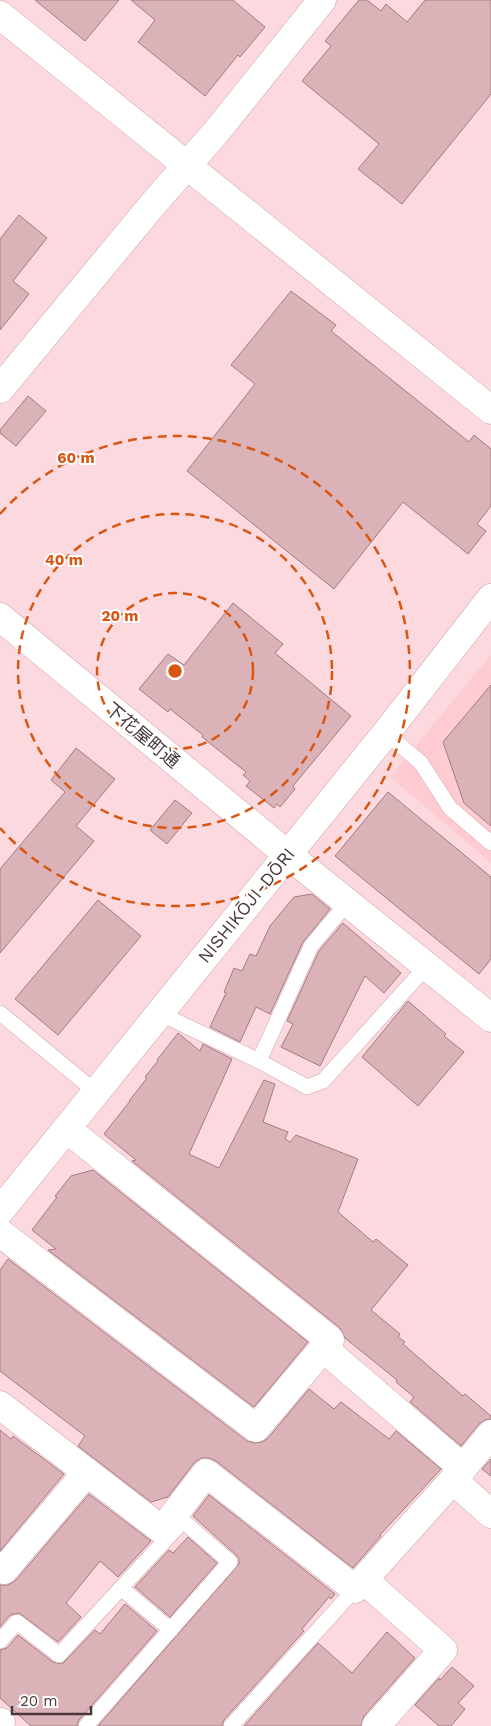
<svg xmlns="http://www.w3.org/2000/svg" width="491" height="1726" font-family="'Work Sans','Noto Sans JP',sans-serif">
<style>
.built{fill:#fecbd3}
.building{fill:#dbb2b8;stroke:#a37c82}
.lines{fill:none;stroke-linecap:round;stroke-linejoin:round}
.lane-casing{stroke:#cda4aa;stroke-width:16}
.street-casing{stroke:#cda4aa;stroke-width:29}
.secondary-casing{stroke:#cda4aa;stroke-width:29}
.lane{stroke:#fff;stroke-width:15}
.street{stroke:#fff;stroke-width:28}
.secondary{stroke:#fff;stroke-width:28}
.ring{fill:none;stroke:#d85611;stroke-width:2.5;stroke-dasharray:9 6}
.labels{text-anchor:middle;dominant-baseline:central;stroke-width:4;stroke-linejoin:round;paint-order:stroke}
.street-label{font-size:18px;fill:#48383a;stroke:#fff}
.centre{fill:#d85611;stroke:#fff;stroke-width:2.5}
.ring-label{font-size:15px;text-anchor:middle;font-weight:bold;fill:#d85611;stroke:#fff;stroke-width:4;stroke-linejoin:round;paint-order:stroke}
</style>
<rect width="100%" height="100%" fill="#fbd9de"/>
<polygon class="built" points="491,655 491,863 390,777"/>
<g class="building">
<polygon points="35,0 119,0 85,41"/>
<polygon points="131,0 233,0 265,27 240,57 238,55 205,96 138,42 155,20"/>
<polygon points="359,0 367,0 381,11 386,4 407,22 425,0 491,0 491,94 402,204 358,169 379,144 302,81 331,46 325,41"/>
<polygon points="19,215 47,238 13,281 29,294 0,330 0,239"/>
<polygon points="291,291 336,325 331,331 469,442 474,435 491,449 491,506 477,524 486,531 468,554 403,502 334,589 187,471 255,384 231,365"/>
<polygon points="28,396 46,411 16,446 0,433 0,430"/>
<polygon points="233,603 283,644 275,653 351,716 293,786 295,789 280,807 277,804 274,808 246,786 250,781 243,775 246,772 202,737 203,735 170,709 168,712 139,689 168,654 184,665"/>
<polygon points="491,685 491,826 464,803 443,742"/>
<polygon points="76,748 115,779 76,826 94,841 0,953 0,869 65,792 51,780"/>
<polygon points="388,792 491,877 491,959 479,974 335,856"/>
<polygon points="175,800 192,813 167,844 150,830"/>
<polygon points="312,894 330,909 303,942 270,1014 256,1007 240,1042 210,1027 226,993 224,992 234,968 242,971 250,954 256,956 270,926 294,897"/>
<polygon points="98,900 141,936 58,1035 15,999"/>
<polygon points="343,923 401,973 384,993 365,976 320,1066 281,1047 293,1024 287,1021 319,951"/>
<polygon points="408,1001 446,1034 444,1036 464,1052 418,1106 362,1057"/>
<polygon points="178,1033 200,1051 203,1044 232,1059 189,1154 219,1168 264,1080 275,1084 263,1122 288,1132 285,1139 290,1142 296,1135 358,1159 338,1212 373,1242 376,1239 408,1265 371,1310 400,1334 398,1337 405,1342 403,1344 463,1396 465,1394 491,1416 491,1419 485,1420 479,1424 461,1446 410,1402 414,1397 396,1382 397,1380 345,1338 340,1328 132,1161 136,1160 104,1134 130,1101 129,1101 147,1078 145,1077 158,1061 157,1060"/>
<polygon points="93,1170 308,1342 254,1407 48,1250 56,1249 32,1230 57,1197 55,1196 71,1176"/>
<polygon points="8,1259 247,1441 254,1443 262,1442 268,1438 309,1389 334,1409 341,1402 389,1439 396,1431 441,1469 380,1535 381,1536 353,1568 216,1461 209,1458 201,1458 194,1463 168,1497 151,1502 78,1446 85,1436 0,1371 0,1270"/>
<polygon points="0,1430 11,1439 13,1436 64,1474 0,1551"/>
<polygon points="491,1459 491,1476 482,1469"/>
<polygon points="89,1494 151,1541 118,1577 100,1561 66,1603 81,1617 58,1642 19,1613 10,1615 0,1627 0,1585 8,1585 16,1580"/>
<polygon points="209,1495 335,1594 331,1599 329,1597 302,1629 304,1631 224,1720 222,1726 98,1726 239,1564 239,1559 236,1555 193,1516"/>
<polygon points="188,1537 217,1563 170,1617 135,1587 169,1550 173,1553"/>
<polygon points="125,1604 157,1631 79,1720 77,1726 31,1726 0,1698 0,1650 7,1648 18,1635 53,1662 62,1664 95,1630 100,1634"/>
<polygon points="387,1632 415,1658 364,1716 361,1726 244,1726 318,1643 352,1673"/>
<polygon points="452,1667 474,1686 458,1703 465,1709 451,1726 439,1726 415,1705 439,1678 440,1680"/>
</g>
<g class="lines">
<g class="lane-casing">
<g id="lane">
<polyline points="386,733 421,763 450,808 491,843"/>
<polyline points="0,1013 96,1092"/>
<polyline points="159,1013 259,1061 307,1087 323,1081 427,966"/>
<polyline points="259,1061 311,946 348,902"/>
<polyline points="121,1588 171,1630"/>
<polyline points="0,1641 17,1622 59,1655 183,1521 230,1562 86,1726"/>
<polyline points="231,1726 355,1589"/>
</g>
</g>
<g class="street-casing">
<g id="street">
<polyline points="0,617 287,854 491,1018"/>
<polyline points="0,1233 256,1428 330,1340 67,1129"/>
<polyline points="323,1348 463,1468"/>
<polyline points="0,1405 162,1530 206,1473 355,1589 453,1480 491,1434"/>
<polyline points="453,1480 491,1514"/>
<polyline points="0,1566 4,1570 87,1472"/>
<polyline points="364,1580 443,1650 376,1726"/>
<polyline points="0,1723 1,1722"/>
</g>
</g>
<g class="secondary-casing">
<g id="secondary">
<polyline points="0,15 491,410"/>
<polyline points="0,389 154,203 217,131 322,0"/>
<polyline points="0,1211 386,733 491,598"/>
</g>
</g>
<use href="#lane" class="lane"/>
<use href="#street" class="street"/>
<use href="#secondary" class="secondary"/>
</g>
<g class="ring">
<circle cx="175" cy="671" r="78"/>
<circle cx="175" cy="671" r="157"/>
<path d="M0 514A235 235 0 1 1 0 828"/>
</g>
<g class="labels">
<g class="street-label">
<text transform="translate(143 735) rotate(40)">下花屋町通</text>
<text transform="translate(246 905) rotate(-51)">NISHIKŌJI-DŌRI</text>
</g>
</g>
<circle cx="175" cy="671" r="8" class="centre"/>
<g class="ring-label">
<text x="76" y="463">60 m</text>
<text x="64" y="565">40 m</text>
<text x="120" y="621">20 m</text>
</g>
<path d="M12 1706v8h79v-8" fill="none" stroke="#48383a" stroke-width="2.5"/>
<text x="20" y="1706" font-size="15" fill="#48383a" stroke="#ffffff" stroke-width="4" paint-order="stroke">20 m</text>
</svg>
